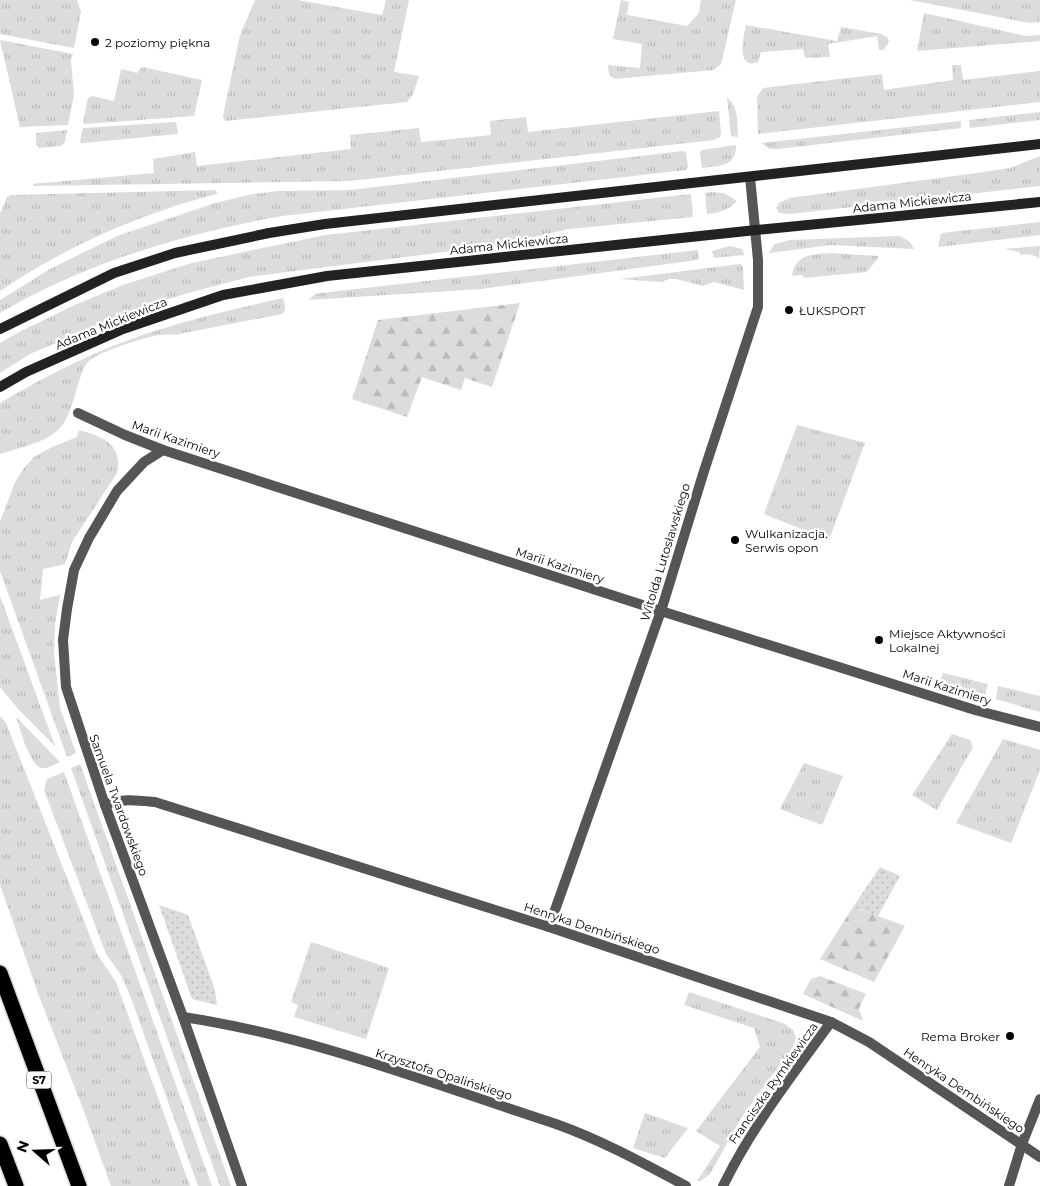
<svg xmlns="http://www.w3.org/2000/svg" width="1040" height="1186" font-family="Montserrat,sans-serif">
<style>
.grass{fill:url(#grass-tufts)}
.forest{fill:url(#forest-firs)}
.garden{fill:url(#garden-dots)}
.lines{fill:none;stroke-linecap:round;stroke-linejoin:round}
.highway-casing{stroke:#dbdbdb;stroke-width:18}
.street{stroke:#555;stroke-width:10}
.secondary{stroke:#222;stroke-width:10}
.highway{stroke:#000;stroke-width:15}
.poi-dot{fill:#000;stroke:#fff;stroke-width:2}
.labels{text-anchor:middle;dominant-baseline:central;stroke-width:5;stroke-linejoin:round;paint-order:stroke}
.shield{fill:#fff;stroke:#4c4c4c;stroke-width:1}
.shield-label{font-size:11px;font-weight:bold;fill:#000}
.poi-label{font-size:12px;fill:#000;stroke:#fff;text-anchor:start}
.street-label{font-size:12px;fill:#000;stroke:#fff}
</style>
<defs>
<pattern id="grass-tufts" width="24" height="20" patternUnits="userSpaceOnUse" patternTransform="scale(1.25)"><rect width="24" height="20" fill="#dcdcdc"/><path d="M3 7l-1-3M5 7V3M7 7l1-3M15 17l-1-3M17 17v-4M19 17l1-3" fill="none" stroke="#bbb"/></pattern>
<pattern id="forest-firs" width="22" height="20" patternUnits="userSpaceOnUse" patternTransform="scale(1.25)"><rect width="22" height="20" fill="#dcdcdc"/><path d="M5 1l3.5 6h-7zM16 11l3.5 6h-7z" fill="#bbb"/></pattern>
<pattern id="garden-dots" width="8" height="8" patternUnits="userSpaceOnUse" patternTransform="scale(1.25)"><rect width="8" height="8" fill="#dcdcdc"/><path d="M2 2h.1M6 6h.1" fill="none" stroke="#bbb" stroke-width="1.8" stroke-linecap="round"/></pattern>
</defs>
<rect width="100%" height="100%" fill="#fff"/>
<g class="grass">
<polygon points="0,0 77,0 81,12 74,48 0,34"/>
<polygon points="255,0 297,0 382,15 386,0 409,0 394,72 419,76 413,94 407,102 225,121 223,116 240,35"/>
<polygon points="621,0 629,2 627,15 687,26 699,13 701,0 736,0 721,64 713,70 615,79 609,75 608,65 640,68 642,44 613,39"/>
<polygon points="910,0 1040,0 1040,22 1029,23"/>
<polygon points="924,13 1026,36 1040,35 1040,41 917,51"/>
<path d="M746,25L837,41L841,27L881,34L887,37L889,41L884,50H879L877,36L828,44L830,57L805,58L803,49L761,52L758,62C735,71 744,35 746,25Z"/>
<polygon points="0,40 73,54 71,60 74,95 68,125 20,127"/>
<polygon points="952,65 961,65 963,80 1040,71 1040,102 758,134 757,97 763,88 882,74 884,90 953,80"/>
<polygon points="142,67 202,80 194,116 85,124 83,123 88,98 92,96 114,101 121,69 137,73"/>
<path d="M727,98C739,106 737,123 738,137L731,136Z"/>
<polygon points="719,111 721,133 720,137 714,140 350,181 33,186 33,184 154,173 153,159 195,152 197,166 351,149 350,135 419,128 421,142 491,135 490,121 526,117 528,132"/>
<polygon points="1040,112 1040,120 970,128 969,120"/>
<polygon points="961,121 961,128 777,149 770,149 761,143"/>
<polygon points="176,122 178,134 83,143 80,142 82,130 84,128"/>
<polygon points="67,130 65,142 61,146 39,148 36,145 36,133"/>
<path d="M736,145C737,167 718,166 702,168L700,152L702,150Z"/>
<path d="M683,151L686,152L688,167L686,170L282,216C186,233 84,263 0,313V300L50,269L117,236L215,203L253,194L277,191L350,190Z"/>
<polygon points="1040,156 1040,186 790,214 779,213 776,208 779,203 789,198 977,173 1010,168"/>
<path d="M216,190L217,194C141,213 65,247 0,291V214L7,197L11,195Z"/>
<path d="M712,192L724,193L737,201C729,210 719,213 707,214L705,193Z"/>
<polygon points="691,194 693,217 569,229 499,245 249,277 188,293 130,311 30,354 0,373 0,343 21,331 77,304 123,285 188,264 248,251 326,235"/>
<polygon points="1040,222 1040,235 938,247 940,236 942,233"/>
<polygon points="900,236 910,242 914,249 831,245 769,253 775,244 790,240"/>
<polygon points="730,246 742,249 744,255 714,258 712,251"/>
<path d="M1040,246L1039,259C1036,255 1025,253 1021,255L1019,252L1004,249Z"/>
<polygon points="698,250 699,258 697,260 481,289 308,300 315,294 321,293"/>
<path d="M831,253L878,256V258L867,272L803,278V275L792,276C796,253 812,255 831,253Z"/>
<polygon points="740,264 743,267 744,290 714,282 703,286 676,279 669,279 661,282 620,279"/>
<path d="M283,298C285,305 287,310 282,314L174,335C159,333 143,339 129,343C118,347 99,353 90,360C76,372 76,412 59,429C45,443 19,448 0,454V403C41,379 84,356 129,340C179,321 232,310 283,298Z"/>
<polygon points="797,425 865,443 829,540 764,514"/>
<path d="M79,430C103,437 123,444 117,473L72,542L65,564L43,569L40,600L60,595L55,624L54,653L60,708L76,753L67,757L0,571V522L15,482L24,468L34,457L52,447L77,437Z"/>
<polygon points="0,596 55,746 19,710 0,687"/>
<polygon points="943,673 988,684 985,694 940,681"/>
<polygon points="998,686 1040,696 1040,712 996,699"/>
<polygon points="0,716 6,723 97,954 116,982 190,1186 111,1186 82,1106 39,996 0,885"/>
<path d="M16,717L60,762C55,764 47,769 41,768C30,766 20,728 16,717Z"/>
<polygon points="952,734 970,740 973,747 937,810 912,795"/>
<polygon points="1003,739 1040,750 1040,770 1011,843 956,823"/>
<polygon points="804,763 843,776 822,825 780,809"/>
<polygon points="80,764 231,1186 220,1186 71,768"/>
<polygon points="64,772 212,1186 198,1186 131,998 121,975 106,954 44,790 47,779"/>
<polygon points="311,942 389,968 366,1039 294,1017 298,1005 291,1002"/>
<polygon points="689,992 785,1024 793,1030 796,1038 792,1050 767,1082 741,1118 710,1174 700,1181 697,1181 720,1146 696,1131 760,1047 754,1028 684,1005"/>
<polygon points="645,1113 688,1128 665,1158 633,1148"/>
</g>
<g class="forest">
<polygon points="520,303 492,387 465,378 461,390 422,377 407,417 352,399 378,320"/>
<polygon points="853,907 905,926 874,982 820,959"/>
<polygon points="820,976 866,994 859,1008 863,1021 803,994 811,979"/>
</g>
<g class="garden">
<polygon points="880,867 900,876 878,916 853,907"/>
<polygon points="159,905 188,915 215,990 217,1005 192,999"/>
</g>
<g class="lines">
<g class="highway-casing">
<g id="highway">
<polyline points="0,973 79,1186"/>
<polyline points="0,1144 16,1186"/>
</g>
</g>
<g class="street">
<polyline points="78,413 125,435 163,450 661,611 975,710 1040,727"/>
<polyline points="163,450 144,462 117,491 89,538 74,570 67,609 63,640 66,687 105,805 183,1017 242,1186"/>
<path d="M105,805C122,798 136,800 155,802L549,927L831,1022L869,1042L1040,1157"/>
<polyline points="549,927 661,611 704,471 758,307 758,260 750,177"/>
<path d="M183,1017C311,1036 433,1084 556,1124C601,1140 643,1163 686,1186"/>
<path d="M723,1186C752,1127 792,1075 831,1022"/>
<polyline points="1009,1186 1022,1144 1040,1099"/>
</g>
<g class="secondary">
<polyline points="0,329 114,273 175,253 269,233 325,224 1040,144"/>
<polyline points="0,387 26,372 123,329 223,295 327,276 756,230 1040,202"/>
</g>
<use href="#highway" class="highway"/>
</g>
<g class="poi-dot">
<circle cx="95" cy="42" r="5"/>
<circle cx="789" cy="310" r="5"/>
<circle cx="735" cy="540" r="5"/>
<circle cx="879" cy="640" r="5"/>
<circle cx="1010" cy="1036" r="5"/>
</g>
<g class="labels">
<rect class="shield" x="26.5" y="1071.5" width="25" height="17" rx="4"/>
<g class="shield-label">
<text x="39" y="1080">S7</text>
</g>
<g class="poi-label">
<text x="105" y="42">2 poziomy piękna</text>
<text x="799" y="310">ŁUKSPORT</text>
<text x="745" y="533">Wulkanizacja.<tspan x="745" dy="14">Serwis opon</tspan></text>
<text x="889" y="633">Miejsce Aktywności<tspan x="889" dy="14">Lokalnej</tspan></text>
<text x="1000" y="1036" text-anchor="end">Rema Broker</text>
</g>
<g class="street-label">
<text transform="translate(912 202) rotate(-6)">Adama Mickiewicza</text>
<text transform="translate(509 244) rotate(-6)">Adama Mickiewicza</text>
<text transform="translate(111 323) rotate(-22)">Adama Mickiewicza</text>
<text transform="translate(176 439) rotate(19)">Marii Kazimiery</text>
<text transform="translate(665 552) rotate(-73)">Witolda Lutosławskiego</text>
<text transform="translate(560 565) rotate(18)">Marii Kazimiery</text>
<text transform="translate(947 687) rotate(18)">Marii Kazimiery</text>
<text transform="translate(119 805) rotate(70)">Samuela Twardowskiego</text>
<text transform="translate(592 928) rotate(18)">Henryka Dembińskiego</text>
<text transform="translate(444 1074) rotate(18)">Krzysztofa Opalińskiego</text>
<text transform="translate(773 1083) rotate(-55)">Franciszka Rymkiewicza</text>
<text transform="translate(964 1090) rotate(34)">Henryka Dembińskiego</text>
</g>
</g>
<g transform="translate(35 1151) rotate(290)" stroke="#ffffff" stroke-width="4" paint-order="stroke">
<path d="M0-4L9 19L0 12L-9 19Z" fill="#000000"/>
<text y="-8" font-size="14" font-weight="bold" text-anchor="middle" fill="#000000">N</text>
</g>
</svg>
